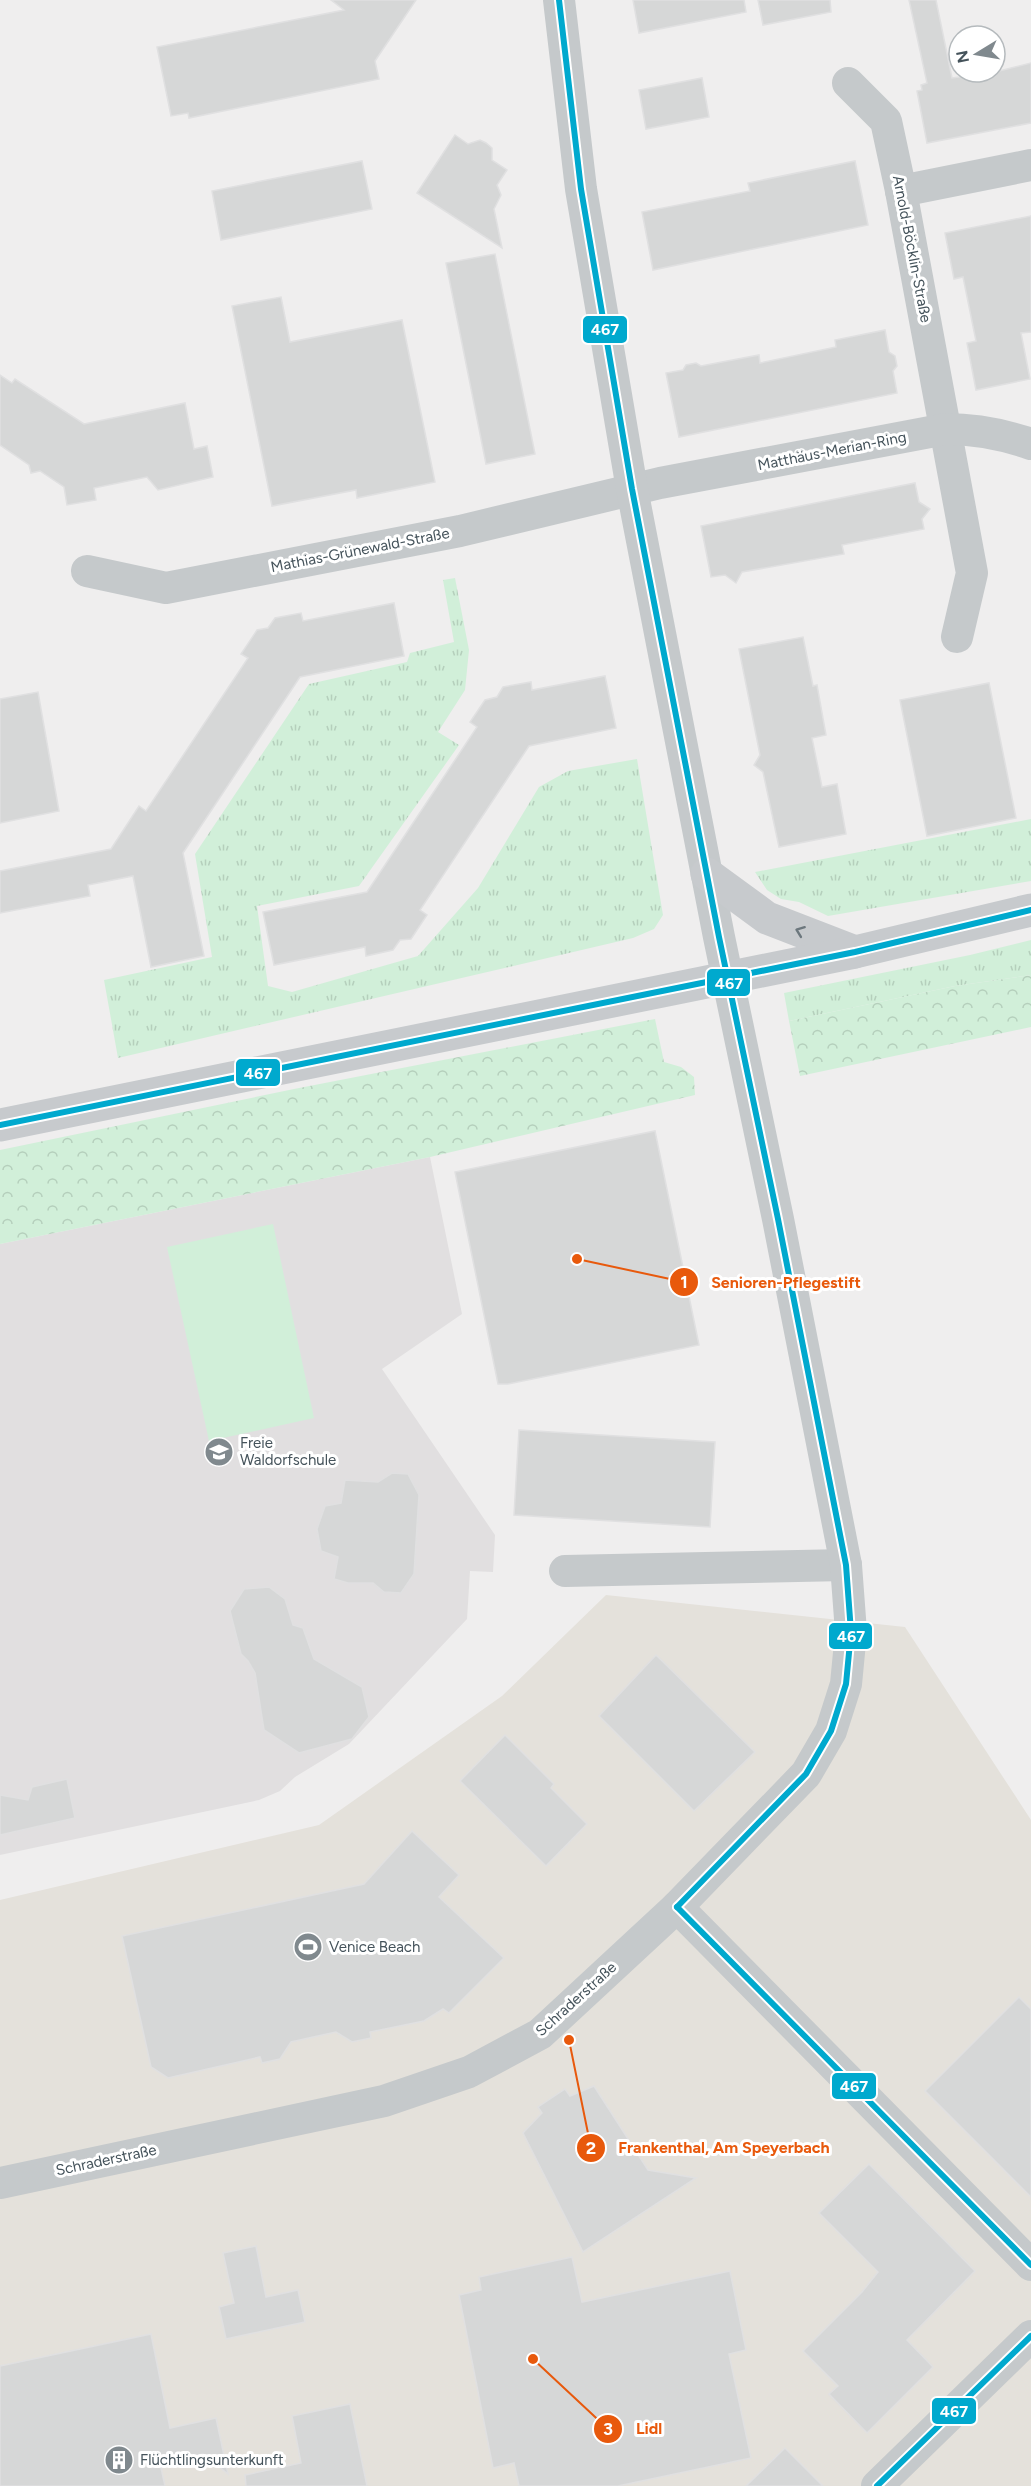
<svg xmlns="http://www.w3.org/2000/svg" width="1031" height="2486" font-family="Figtree,sans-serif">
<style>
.commercial{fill:#e4e1db}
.education{fill:#e1dfe0}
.grass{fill:url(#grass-tufts)}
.forest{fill:url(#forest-crowns)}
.pitch{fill:#d1efd9}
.building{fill:#d6d7d7;stroke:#e0e0e1;stroke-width:1.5}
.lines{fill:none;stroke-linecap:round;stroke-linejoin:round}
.street{stroke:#c5c9cb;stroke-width:32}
.secondary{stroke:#c7cacd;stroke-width:33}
.bus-1-casing{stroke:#fff;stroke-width:10}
.bus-1{stroke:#00a9ce;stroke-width:6}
.oneway{stroke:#6c777d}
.labels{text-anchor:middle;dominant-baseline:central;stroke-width:6;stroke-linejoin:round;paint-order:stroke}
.street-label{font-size:15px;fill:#45535b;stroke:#fff}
.poi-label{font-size:15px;fill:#45535b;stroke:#fff;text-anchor:start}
.leader{fill:none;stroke:#e8590c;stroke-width:2}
.callout-dot{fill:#e8590c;stroke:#fff;stroke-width:2}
.mark-label{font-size:18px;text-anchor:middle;font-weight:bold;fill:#fff}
.callout-label{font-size:16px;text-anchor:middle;font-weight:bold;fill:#e8590c;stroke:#fff;stroke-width:6;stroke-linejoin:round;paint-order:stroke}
.line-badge{stroke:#fff;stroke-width:2}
.badge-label{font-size:16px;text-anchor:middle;font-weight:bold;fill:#fff}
</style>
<defs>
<pattern id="grass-tufts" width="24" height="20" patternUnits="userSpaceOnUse" patternTransform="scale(1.5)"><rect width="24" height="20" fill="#d1efd9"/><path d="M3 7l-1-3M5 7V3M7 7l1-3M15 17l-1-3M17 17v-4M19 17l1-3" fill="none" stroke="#b5cfbc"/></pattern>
<pattern id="forest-crowns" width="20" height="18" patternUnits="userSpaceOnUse" patternTransform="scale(1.5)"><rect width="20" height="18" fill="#d1efd9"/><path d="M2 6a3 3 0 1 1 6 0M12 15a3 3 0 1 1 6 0" fill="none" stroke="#b5cfbc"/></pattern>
</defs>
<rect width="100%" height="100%" fill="#efeeee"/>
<polygon class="commercial" points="606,1595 905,1627 1031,1820 1031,2486 0,2486 0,1900 319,1825 502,1696"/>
<polygon class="education" points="430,1157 462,1314 382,1369 495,1535 493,1572 470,1571 467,1619 349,1744 295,1777 280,1791 259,1800 0,1855 0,1244"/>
<g class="grass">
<polygon points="455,578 469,650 465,690 438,732 459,745 359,886 257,906 268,986 292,992 418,956 478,888 539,787 568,771 637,759 663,915 654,929 633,938 118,1058 104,980 212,957 195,854 309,684 407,662 410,653 454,642 443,580"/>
<polygon points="1031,819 1031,881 828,916 799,902 781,899 767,890 755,872"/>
<polygon points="1031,940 1031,975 955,986 789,1021 784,993 970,955"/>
</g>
<g class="forest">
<polygon points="1031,975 1031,1027 800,1076 789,1021 955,986"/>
<polygon points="655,1019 664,1062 681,1067 694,1077 695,1095 430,1157 0,1244 0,1150 294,1089"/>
</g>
<polygon class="pitch" points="273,1224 314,1418 209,1441 167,1247"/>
<g class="building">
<polygon points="331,0 416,0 375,61 379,79 189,118 188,113 171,116 157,47 344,10"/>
<polygon points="633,0 744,0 746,12 639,33"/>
<polygon points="758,0 830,0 831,12 763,25"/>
<polygon points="909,0 936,0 952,78 995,72 1031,63 1031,123 927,143 917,91 922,90 921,85 927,83"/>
<polygon points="702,78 709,117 646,129 639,90"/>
<polygon points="455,135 468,144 480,140 486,143 492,148 492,160 507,170 497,185 501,195 494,209 502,248 417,193"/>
<polygon points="362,161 372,209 221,240 212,191"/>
<polygon points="855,161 868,225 653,270 642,212 750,191 748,183"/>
<polygon points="1031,216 1031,332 1021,333 1030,379 976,390 967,343 976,341 963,277 954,279 945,233"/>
<polygon points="495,254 535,454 486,464 446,263"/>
<polygon points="281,297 290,342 402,320 435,482 357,498 356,490 272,506 232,306"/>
<polygon points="885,330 889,352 895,356 897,366 893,371 897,393 679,437 666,373 683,370 686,365 696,363 701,366 759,355 760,363 836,347 835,340"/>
<polygon points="0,375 12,383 15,379 84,424 185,403 194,449 207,446 213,477 158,490 147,477 94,488 96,500 67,505 64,487 40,471 31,473 29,465 0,445"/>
<polygon points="915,483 919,502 930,509 922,519 924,529 842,545 844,554 742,572 736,583 725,575 711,577 701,526"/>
<polygon points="394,603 404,656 300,677 183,853 204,956 151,967 133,876 88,885 90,896 0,913 0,871 111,849 139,806 146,811 248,658 241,654 257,630 268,628 275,618 301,613 303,621"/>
<polygon points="803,637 813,686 817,685 826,735 812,738 822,787 837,784 846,834 779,847 763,772 754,765 760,755 739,649"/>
<polygon points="605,676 616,728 529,746 420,910 427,915 411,939 400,940 393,950 366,956 365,947 274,965 263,912 367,892 477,727 470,722 485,700 497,697 503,687 531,682 532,690"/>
<polygon points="989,683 1016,818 927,836 900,700"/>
<polygon points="38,692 59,811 0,823 0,699"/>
<polygon points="655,1131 699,1345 508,1384 498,1384 455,1172"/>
<polygon points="519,1430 715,1442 710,1527 514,1515"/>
<polygon points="392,1473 408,1474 419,1495 414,1574 401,1593 384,1592 373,1583 348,1583 334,1579 338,1557 321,1551 317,1529 325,1506 341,1503 345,1480 378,1482"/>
<polygon points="269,1587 285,1599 293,1625 303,1628 314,1659 362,1687 369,1717 352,1739 299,1753 264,1730 255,1673 248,1661 241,1654 230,1611 244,1589"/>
<polygon points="656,1655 755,1752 694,1811 599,1716"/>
<polygon points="505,1735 554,1784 551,1788 587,1824 546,1866 460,1781"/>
<polygon points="67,1779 75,1818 0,1835 0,1795 28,1800 32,1787"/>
<polygon points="412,1831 459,1875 439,1897 504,1958 449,2013 443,2009 424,2021 370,2032 371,2038 352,2042 336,2032 291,2042 280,2059 262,2063 260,2057 168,2078 151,2067 122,1936 364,1884"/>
<polygon points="1019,1997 1031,2009 1031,2197 925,2091"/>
<polygon points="594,2086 648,2170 696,2178 583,2252 523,2133 542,2113 538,2107 565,2089 570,2096"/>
<polygon points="869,2164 975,2271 907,2340 933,2367 867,2433 829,2394 838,2386 803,2351 862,2292 878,2272 819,2213"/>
<polygon points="256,2246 266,2297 298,2290 305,2322 226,2339 219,2307 234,2303 223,2253"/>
<polygon points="572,2257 582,2302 730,2271 746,2350 729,2354 751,2458 618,2486 519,2486 514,2463 493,2468 459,2295 481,2290 479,2277"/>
<polygon points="151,2334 170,2428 216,2418 228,2474 203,2454 160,2463 165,2486 0,2486 0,2366"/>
<polygon points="350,2404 367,2486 246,2486 245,2475 301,2463 292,2416"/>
<polygon points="785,2448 823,2486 746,2486"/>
</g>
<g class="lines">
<g class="street">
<polyline points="848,83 886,121 901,191 972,573 957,637"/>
<polyline points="901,191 1031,165"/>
<path d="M87,571L166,588L460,531L660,483L946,429C976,429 1002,434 1031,444"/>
<polyline points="565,1571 846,1565"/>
<polyline points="677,1907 1031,2265"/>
<polyline points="0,2183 384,2101 469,2072 540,2034 677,1907 806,1774 831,1731 846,1684 851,1632 846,1565 778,1219 719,937 632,489 581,189 559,0"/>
<polyline points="877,2486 1031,2336"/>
</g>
<g class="secondary">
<polyline points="707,874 767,918 855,952"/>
<polyline points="0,1125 855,952 1031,910"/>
</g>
<g class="bus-1-casing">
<g id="bus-1">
<polyline points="559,0 581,189 632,489 719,937 778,1219 846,1565 851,1632 846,1684 831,1731 806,1774 677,1907"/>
<polyline points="0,1125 855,952 1031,910"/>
<polyline points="677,1907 1031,2265"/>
<polyline points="877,2486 1031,2336"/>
</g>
</g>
<use href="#bus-1" class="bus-1"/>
</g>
<defs><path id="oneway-chevron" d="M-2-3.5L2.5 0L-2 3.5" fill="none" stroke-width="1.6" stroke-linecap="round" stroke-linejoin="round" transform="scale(1.5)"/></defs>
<use class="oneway" href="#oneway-chevron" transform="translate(800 931) rotate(-159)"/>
<defs>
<g id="school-disc" transform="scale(1.5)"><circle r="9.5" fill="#80898e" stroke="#fff"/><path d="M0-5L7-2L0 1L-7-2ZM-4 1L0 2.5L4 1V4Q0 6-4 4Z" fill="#fff"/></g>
<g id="stadium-disc" transform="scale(1.5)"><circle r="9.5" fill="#80898e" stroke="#fff"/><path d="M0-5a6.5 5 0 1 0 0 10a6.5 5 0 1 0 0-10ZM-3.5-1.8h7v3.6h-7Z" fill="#fff"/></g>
<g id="building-disc" transform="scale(1.5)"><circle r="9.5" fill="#80898e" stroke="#fff"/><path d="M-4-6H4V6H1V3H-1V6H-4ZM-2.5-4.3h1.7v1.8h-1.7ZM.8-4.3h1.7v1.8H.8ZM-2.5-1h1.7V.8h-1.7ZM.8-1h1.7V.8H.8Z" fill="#fff"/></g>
</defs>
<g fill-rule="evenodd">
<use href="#school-disc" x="219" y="1452"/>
<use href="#stadium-disc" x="308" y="1947"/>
<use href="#building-disc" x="119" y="2460"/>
</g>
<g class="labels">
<g class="street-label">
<text transform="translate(912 249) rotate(79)">Arnold-Böcklin-Straße</text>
<text transform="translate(832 451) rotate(-11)">Matthäus-Merian-Ring</text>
<text transform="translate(360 550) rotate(-11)">Mathias-Grünewald-Straße</text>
<text transform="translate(576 1999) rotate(-42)">Schraderstraße</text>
<text transform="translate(106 2160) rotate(-12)">Schraderstraße</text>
</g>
<g class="poi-label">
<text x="240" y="1443">Freie<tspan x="240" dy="17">Waldorfschule</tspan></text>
<text x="329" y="1947">Venice Beach</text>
<text x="140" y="2460">Flüchtlingsunterkunft</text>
</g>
</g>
<path class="leader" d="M577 1259L684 1282M569 2040L591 2148M533 2359L608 2429"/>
<g class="callout-dot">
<circle cx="577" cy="1259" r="6"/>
<circle cx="569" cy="2040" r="6"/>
<circle cx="533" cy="2359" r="6"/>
<circle cx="684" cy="1282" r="15"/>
<circle cx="591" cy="2148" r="15"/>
<circle cx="608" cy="2429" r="15"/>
</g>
<g class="mark-label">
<text x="684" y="1288">1</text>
<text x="591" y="2154">2</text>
<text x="608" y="2435">3</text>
</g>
<g class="callout-label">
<text x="786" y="1288">Senioren-Pflegestift</text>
<text x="724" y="2153">Frankenthal, Am Speyerbach</text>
<text x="649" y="2434">Lidl</text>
</g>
<g class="line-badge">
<rect x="582" y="315" width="46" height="29" rx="6" fill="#00a9ce"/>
<rect x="706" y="968" width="45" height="29" rx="6" fill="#00a9ce"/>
<rect x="235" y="1058" width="46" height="29" rx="6" fill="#00a9ce"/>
<rect x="828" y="1622" width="45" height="28" rx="6" fill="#00a9ce"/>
<rect x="831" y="2072" width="46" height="28" rx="6" fill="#00a9ce"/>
<rect x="931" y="2397" width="46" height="28" rx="6" fill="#00a9ce"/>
</g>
<g class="badge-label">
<text x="605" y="335">467</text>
<text x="729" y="989">467</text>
<text x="258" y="1079">467</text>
<text x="851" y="1642">467</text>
<text x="854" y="2092">467</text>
<text x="954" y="2417">467</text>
</g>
<g transform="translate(977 54) rotate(259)"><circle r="28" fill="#ffffff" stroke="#b5babd" stroke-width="1.5"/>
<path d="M0-4.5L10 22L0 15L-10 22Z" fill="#80898e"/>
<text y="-9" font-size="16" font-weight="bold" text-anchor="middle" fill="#45535b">N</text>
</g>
</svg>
